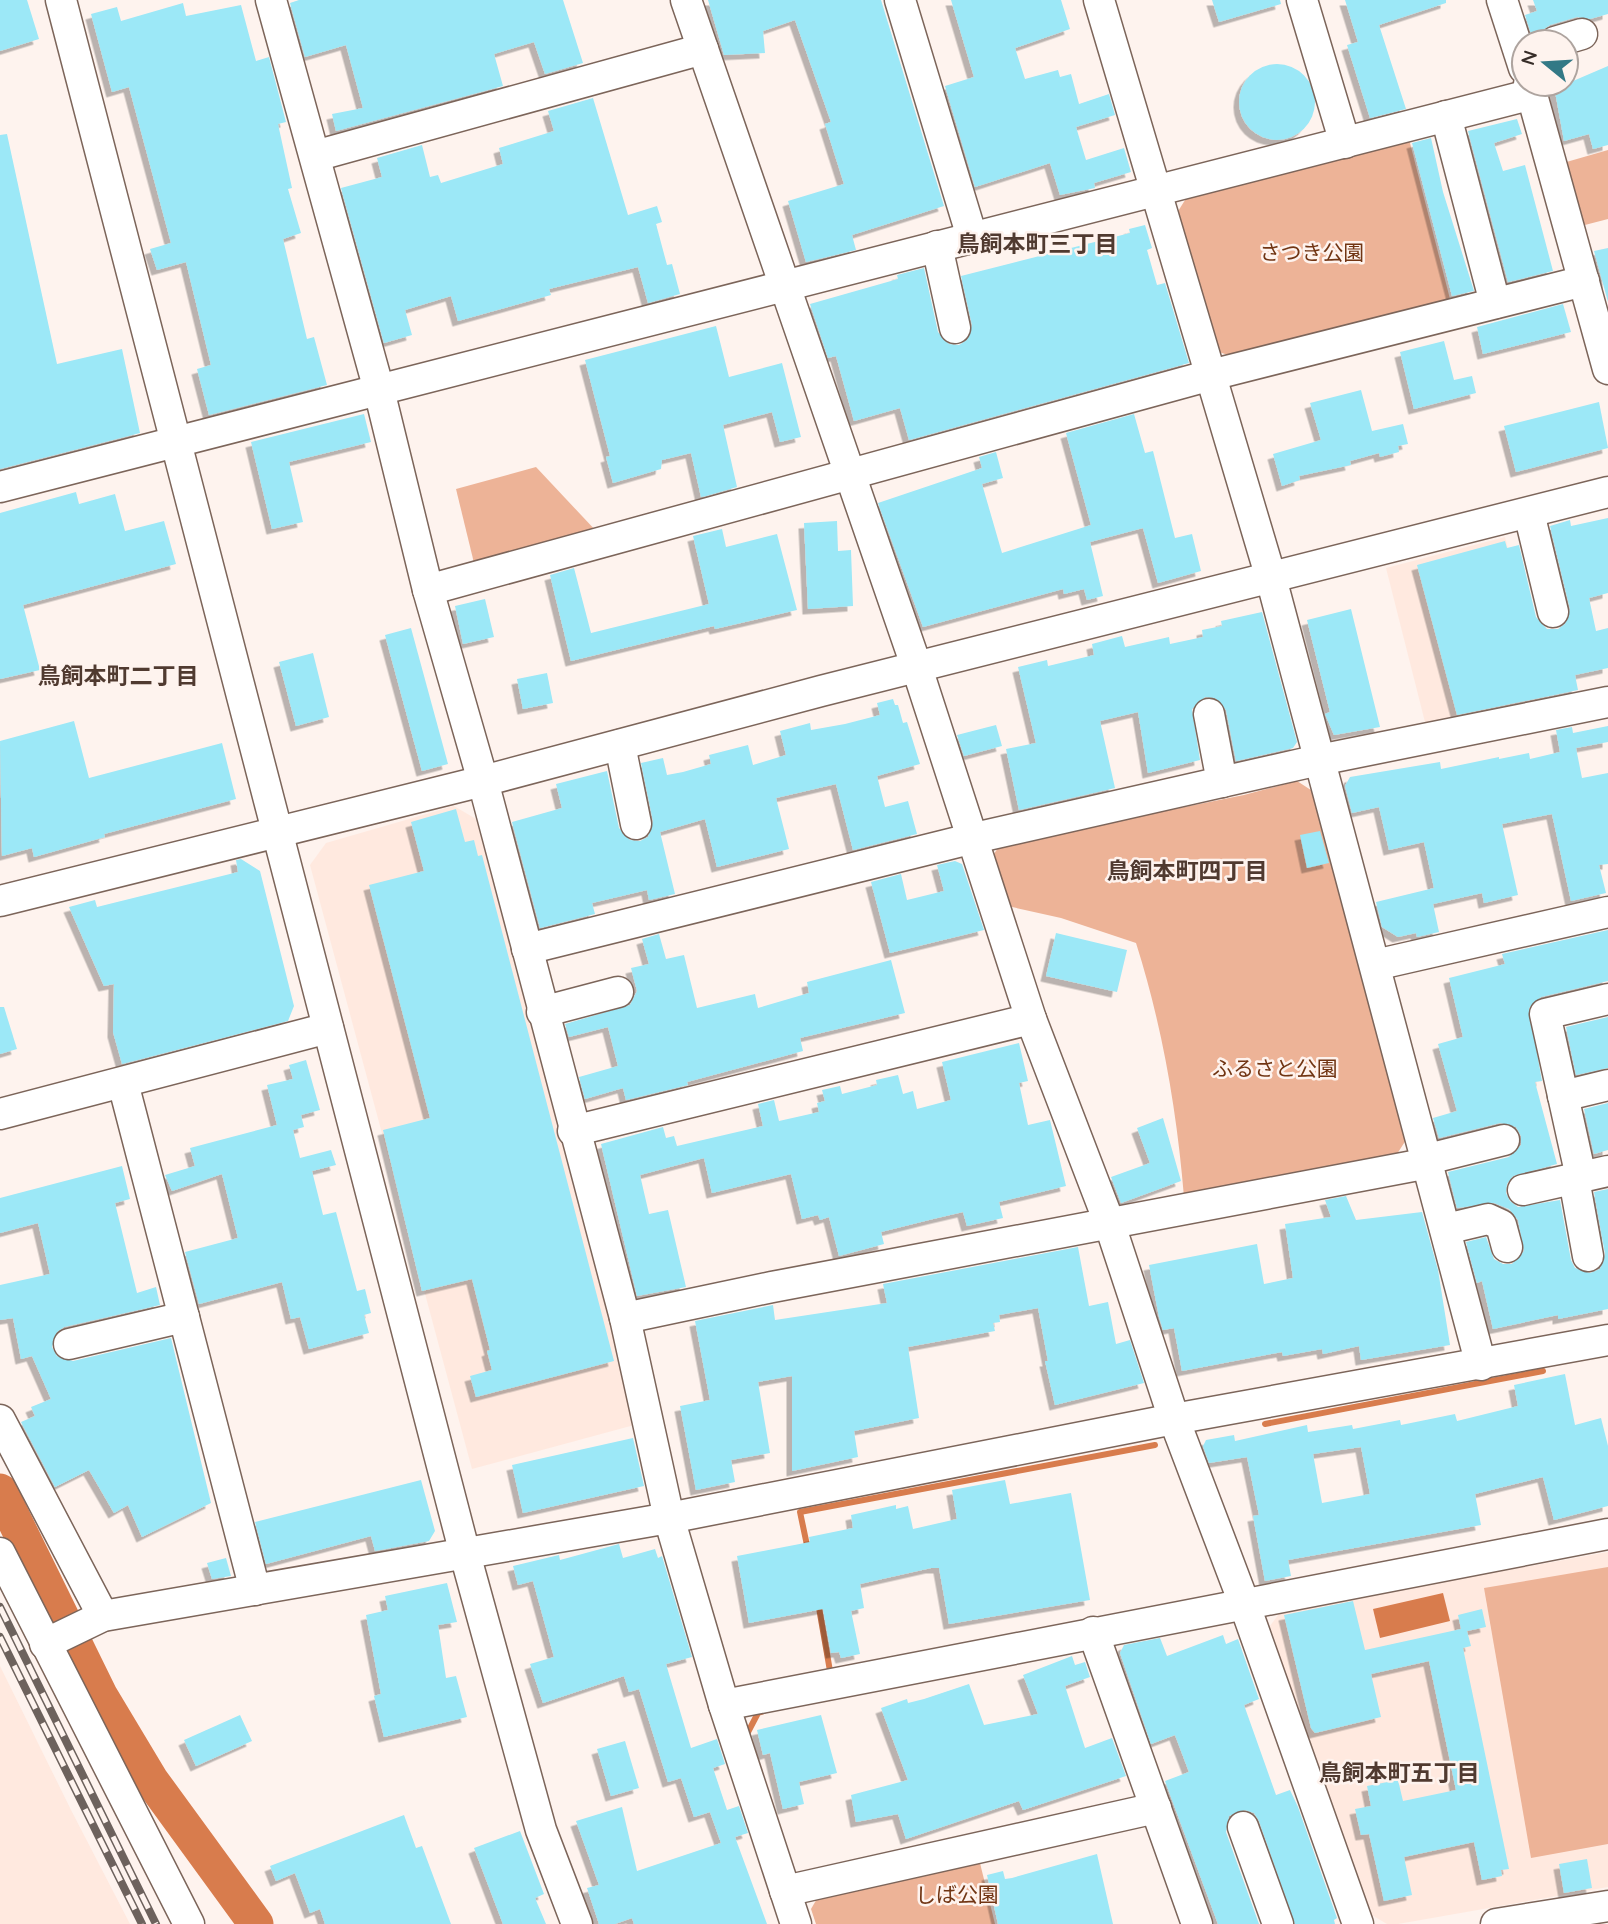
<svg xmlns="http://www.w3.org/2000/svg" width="1608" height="1924" font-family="Quicksand,'Noto Sans JP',sans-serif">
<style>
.built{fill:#ffe9df}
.green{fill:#edb397}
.water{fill:#d87c4d}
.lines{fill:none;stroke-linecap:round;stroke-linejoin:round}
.stream{stroke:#d87c4d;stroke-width:6}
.river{stroke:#d87c4d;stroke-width:35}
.building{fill:#9ce8f7;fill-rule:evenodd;filter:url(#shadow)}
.minor-casing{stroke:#7c655a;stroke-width:33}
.minor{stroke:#fff;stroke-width:30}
.rail-casing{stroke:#6d625d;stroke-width:8}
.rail{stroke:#fef3ee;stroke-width:5;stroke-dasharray:16;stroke-linecap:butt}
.labels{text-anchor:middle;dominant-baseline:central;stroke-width:5;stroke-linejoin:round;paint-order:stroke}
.park-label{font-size:21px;fill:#713513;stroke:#fef3ee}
.neighbourhood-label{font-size:23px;font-weight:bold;fill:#503a30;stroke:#fef3ee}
</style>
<defs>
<filter id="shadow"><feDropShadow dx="-5.5" dy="5.5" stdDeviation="0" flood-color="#0004"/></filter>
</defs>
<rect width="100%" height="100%" fill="#fef3ee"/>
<g class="built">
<polygon points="1505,537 1547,700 1427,730 1386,568"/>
<polygon points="454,806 476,819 638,1424 472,1469 310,865 326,843"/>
<polygon points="1608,1552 1608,1887 1398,1924 1387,1924 1370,1914 1267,1630 1281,1611"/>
<polygon points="0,1666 71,1810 130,1924 0,1924"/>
</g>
<g class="green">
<polygon points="1409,139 1451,303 1240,359 1216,351 1175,216 1187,197"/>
<polygon points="1608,150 1608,219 1581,226 1563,163"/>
<polygon points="536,467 597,532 474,563 456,489"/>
<path d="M1297,781L1314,792L1406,1140L1397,1154L1373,1162L1184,1197C1177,1111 1162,1025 1136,943L1061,918L1003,905L988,862L1001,844L1244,795Z"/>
<polygon points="1608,1567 1608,1844 1531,1858 1484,1588"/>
<polygon points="979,1859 995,1924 816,1924 811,1909 818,1897"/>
</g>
<polygon class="water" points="1443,1593 1450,1621 1380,1638 1373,1609"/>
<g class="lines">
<g class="stream">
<polyline points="1265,1424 1543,1371"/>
<polyline points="808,1550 800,1512 1155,1445"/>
<polyline points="818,1602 830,1671"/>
<polyline points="747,1734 758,1713 764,1711"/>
</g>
<polyline class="river" points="0,1491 100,1695 151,1780 256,1924"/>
</g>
<g class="building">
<polygon points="0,0 27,0 39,39 0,51"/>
<polygon points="299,0 563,0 583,63 545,74 534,42 494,54 503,86 336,131 332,114 363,108 346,45 305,57 290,3"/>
<polygon points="708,0 881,0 944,206 852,235 856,250 806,262 788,201 844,184 825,124 831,122 795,20 763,31 765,53 724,55"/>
<polygon points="951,0 1061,0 1070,29 1015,48 1025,79 1058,70 1060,77 1071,74 1079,104 1109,94 1115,115 1076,127 1086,160 1124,148 1131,172 1094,183 1095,188 1060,195 1050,163 975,187 945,86 974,77"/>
<polygon points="1212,0 1280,0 1281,4 1219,22"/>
<polygon points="1345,0 1446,0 1446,3 1379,25 1406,109 1370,118 1347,45 1358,42"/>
<polygon points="1533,0 1608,0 1608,14 1590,19 1577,17 1550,25 1532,37 1525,15 1537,11"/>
<polygon points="183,3 186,16 241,5 256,61 269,57 286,122 278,124 292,188 288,189 301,233 283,239 307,339 314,337 327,385 209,415 197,369 211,365 186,262 157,270 150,249 171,243 129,87 112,92 91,14 117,7 121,21"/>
<circle cx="1277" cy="102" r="38"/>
<polygon points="1608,66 1608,145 1593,149 1589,134 1564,141 1554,86 1566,84"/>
<polygon points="593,98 628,215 657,206 662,222 656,224 667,265 672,264 680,294 648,303 638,267 549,289 551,295 458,321 451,296 405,310 412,335 384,343 341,188 382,177 377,158 422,145 430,177 438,175 441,183 503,164 499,148 554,131 548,111"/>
<polygon points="1517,119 1522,134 1494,143 1503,171 1525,165 1553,271 1508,282 1468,131"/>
<polygon points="7,134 57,364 122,349 140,433 0,469 0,135"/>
<polygon points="1431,138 1443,192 1474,291 1452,296 1412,143"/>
<polygon points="1145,225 1152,248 1147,250 1157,285 1165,283 1189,363 909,440 900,408 854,421 836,356 828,358 810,304 898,279 897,275 924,268 938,332 949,344 959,345 967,340 972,325 961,276 1130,233 1129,229"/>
<polygon points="1608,248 1608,302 1594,251"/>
<polygon points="1563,304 1571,332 1483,354 1477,327"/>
<polygon points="716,326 729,377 782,363 801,437 780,442 772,412 723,425 737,487 706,496 701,497 691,453 662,460 661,469 613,483 606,457 610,456 585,360"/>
<polygon points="1444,341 1454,380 1472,376 1476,393 1414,409 1400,352"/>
<polygon points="1361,390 1372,431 1403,424 1408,444 1398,446 1399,452 1380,457 1379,453 1350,461 1351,465 1299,476 1300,480 1282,486 1273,454 1321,440 1310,403"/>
<polygon points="1599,402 1608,448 1516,472 1504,426"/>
<polygon points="364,414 371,442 289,462 303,522 272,529 251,442"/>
<polygon points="1134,414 1145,453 1153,451 1175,538 1192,534 1201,571 1158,583 1143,528 1090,542 1103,596 1087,600 1084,589 1064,594 1063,589 923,627 878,503 982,468 979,457 996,452 1003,478 982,484 1002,553 1091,525 1066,433"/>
<polygon points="76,492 79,504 115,494 125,531 164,521 176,564 23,605 40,670 0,679 0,513"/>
<polygon points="1608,518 1608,593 1589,598 1596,631 1608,628 1608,668 1575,675 1578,690 1457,715 1417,565 1505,541 1507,548 1519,545 1536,617 1547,629 1558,629 1565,624 1570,609 1550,526 1570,520 1571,526"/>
<polygon points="837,521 838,551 851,550 853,606 808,609 804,523"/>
<polygon points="722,529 726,547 777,534 797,610 715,629 714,626 571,661 550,575 574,568 591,633 709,604 693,536"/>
<polygon points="485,599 494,637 463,644 455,606"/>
<polygon points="1351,609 1380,727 1334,735 1325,714 1330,712 1307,620"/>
<polygon points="1262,612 1297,742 1293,748 1236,761 1226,710 1215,698 1205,697 1192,709 1200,760 1148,773 1138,712 1100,721 1115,788 1019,810 1006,749 1036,743 1018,667 1047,660 1048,666 1094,655 1092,644 1122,636 1125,647 1169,637 1170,644 1203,637 1202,630 1222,626 1221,621"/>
<polygon points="411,628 448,764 422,771 385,635"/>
<polygon points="313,653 329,717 296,726 279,662"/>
<polygon points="547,673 553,703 523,709 517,679"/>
<polygon points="893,699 895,705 898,705 903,723 907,722 920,764 877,776 885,807 908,801 917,834 853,850 836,784 776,798 789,849 717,867 705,819 660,832 675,894 649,900 647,890 592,903 595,914 540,928 512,822 562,808 556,784 607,771 619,828 630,840 640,841 648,837 653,821 641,763 663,758 667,775 683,772 711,764 709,755 748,745 753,765 786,755 780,731 810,723 811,730 845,724 880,715 877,703"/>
<polygon points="74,721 89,778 222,743 236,799 104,834 105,837 34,857 32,848 2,856 0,741"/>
<polygon points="996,725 1002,746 964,756 957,735"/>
<polygon points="1608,726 1608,742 1576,748 1582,778 1608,773 1608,864 1599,865 1606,893 1571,901 1552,814 1502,824 1518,895 1484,903 1482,893 1433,904 1439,932 1417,937 1416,933 1398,937 1382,927 1376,902 1434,888 1424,842 1389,850 1379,807 1352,813 1345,786 1350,777 1440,762 1441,769 1499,757 1499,759 1529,753 1530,759 1560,752 1556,730 1572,727 1573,733"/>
<polygon points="456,809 465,842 474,840 478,856 482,855 614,1361 476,1397 470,1376 492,1370 487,1351 490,1350 472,1279 422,1291 383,1130 430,1118 369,885 424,871 411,822"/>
<polygon points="1320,831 1329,863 1307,868 1300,835"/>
<polygon points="241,859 260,871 294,1006 288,1021 122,1064 113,1032 114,984 104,986 69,907 95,900 97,907 238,872 236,860"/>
<polygon points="955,861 962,864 984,930 890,953 871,882 901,874 907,900 944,891 937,865"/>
<polygon points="1608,930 1608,981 1541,997 1529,1008 1542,1081 1535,1082 1557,1164 1513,1176 1507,1184 1506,1193 1510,1201 1518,1207 1560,1200 1571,1260 1575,1268 1590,1273 1600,1269 1605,1254 1594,1192 1608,1189 1608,1309 1558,1319 1558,1315 1493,1329 1482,1281 1477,1283 1466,1242 1486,1237 1494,1259 1503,1264 1512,1264 1524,1251 1518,1220 1509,1209 1494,1203 1457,1208 1448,1172 1509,1157 1521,1145 1521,1136 1516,1127 1500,1123 1439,1138 1433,1118 1457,1111 1438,1044 1463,1037 1449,978 1505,964 1502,954"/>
<polygon points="1056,933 1127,950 1117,992 1046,976"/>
<polygon points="659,934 666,959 684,955 697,1008 755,994 758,1008 809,993 807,982 891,960 905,1013 800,1038 803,1051 687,1082 688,1085 626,1100 623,1088 585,1099 579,1077 618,1066 608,1027 569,1037 565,1024 630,1005 637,991 631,968 649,964 642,939"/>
<polygon points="0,1007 4,1007 17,1049 0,1054"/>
<polygon points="1608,1017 1608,1068 1576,1075 1566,1027"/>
<polygon points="1019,1043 1028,1081 1019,1083 1028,1125 1050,1120 1066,1186 999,1202 1003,1218 967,1226 963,1212 933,1219 881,1232 884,1244 839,1256 829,1217 820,1220 818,1215 802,1219 791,1174 712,1193 704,1158 640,1175 649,1214 668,1210 686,1287 637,1296 601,1144 663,1127 666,1138 674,1136 677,1146 763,1126 758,1104 774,1100 779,1121 819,1112 817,1103 825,1101 822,1090 840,1086 842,1094 877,1085 876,1080 898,1075 903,1094 913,1091 917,1109 951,1100 942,1062"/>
<polygon points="306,1060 320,1110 301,1115 304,1127 293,1130 300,1158 331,1150 336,1165 312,1171 323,1215 336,1212 357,1291 365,1289 371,1313 364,1315 369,1333 309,1349 300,1317 291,1319 282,1282 199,1304 185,1252 238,1238 222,1174 172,1191 165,1175 195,1166 190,1148 277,1125 267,1085 293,1079 289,1065"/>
<polygon points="1608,1103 1608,1150 1594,1154 1584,1109"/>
<polygon points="1163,1118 1181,1181 1121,1203 1111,1177 1150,1163 1137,1128"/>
<polygon points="122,1166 130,1199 115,1203 137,1293 156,1287 160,1305 64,1327 57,1332 52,1347 57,1356 73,1361 171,1338 211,1503 142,1537 128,1505 114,1513 89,1470 55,1487 21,1422 35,1416 31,1407 51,1399 32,1356 21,1359 13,1318 0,1320 0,1285 50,1274 38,1223 0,1233 0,1198"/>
<polygon points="1346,1196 1356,1220 1422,1212 1438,1270 1450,1345 1361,1360 1359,1346 1323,1354 1322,1349 1283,1356 1282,1352 1182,1371 1174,1328 1163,1330 1159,1317 1149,1265 1257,1244 1264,1284 1293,1278 1285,1224 1331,1217 1325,1200"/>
<polygon points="1078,1247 1089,1306 1108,1302 1116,1344 1130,1340 1144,1383 1055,1405 1045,1361 1048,1361 1038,1308 999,1315 1000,1322 993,1323 995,1331 908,1347 919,1418 854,1431 858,1457 792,1471 792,1376 758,1382 770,1453 731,1460 735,1482 696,1490 680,1406 710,1400 695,1321 773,1305 775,1320 887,1303 883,1284"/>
<path d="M1565,1374L1575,1425L1601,1418L1608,1446V1506L1554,1520L1543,1477L1475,1494L1481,1525L1288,1560L1291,1576L1265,1581L1253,1516L1259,1515L1247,1457L1209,1463L1203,1446L1206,1440L1234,1435L1235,1441L1307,1425L1308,1432L1352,1425L1353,1429L1400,1420L1401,1425L1455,1414L1457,1421L1518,1406L1514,1385ZM1361,1447L1370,1494L1322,1503L1313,1454Z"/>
<polygon points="633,1438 644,1486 523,1513 512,1465"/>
<polygon points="421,1480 435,1531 429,1541 375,1551 371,1536 266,1564 255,1522"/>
<polygon points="1005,1480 1010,1504 1071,1493 1090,1600 949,1624 939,1568 931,1568 860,1584 864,1608 851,1611 860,1654 841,1658 839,1652 831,1653 823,1609 749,1623 737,1556 810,1542 809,1537 853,1528 851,1515 896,1505 896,1509 908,1506 913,1529 957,1519 952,1490"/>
<polygon points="619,1544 623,1558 655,1549 658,1558 662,1556 692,1657 666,1664 691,1748 717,1739 725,1764 713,1768 727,1810 739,1806 748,1833 735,1837 767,1924 634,1924 632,1918 615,1924 599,1924 587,1888 599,1885 576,1821 622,1807 637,1871 721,1843 710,1812 694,1817 681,1778 668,1782 639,1689 629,1692 624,1676 543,1703 530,1664 554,1657 533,1581 518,1585 513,1566 559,1555 560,1560"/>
<polygon points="226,1558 231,1576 212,1579 207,1563"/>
<polygon points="447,1583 457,1622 438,1625 446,1678 456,1676 467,1717 384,1737 374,1696 381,1694 366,1615 388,1610 385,1596"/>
<polygon points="1353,1601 1365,1650 1461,1629 1458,1615 1482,1609 1486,1627 1467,1631 1471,1646 1463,1648 1509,1869 1501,1870 1502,1876 1482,1880 1474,1842 1404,1857 1412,1895 1384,1901 1369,1834 1361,1835 1355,1809 1371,1806 1367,1786 1398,1780 1403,1801 1456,1790 1429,1661 1371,1674 1381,1717 1315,1733 1311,1728 1284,1615"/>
<polygon points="1223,1635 1226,1644 1238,1639 1259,1699 1244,1705 1276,1795 1290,1790 1298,1807 1337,1918 1334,1920 1335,1924 1295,1924 1259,1821 1254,1813 1245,1810 1229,1816 1226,1832 1259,1924 1218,1924 1165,1781 1189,1772 1175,1735 1151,1744 1120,1653 1124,1645 1160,1638 1167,1656"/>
<polygon points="1072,1656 1075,1665 1085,1662 1090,1677 1065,1686 1085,1748 1112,1738 1126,1776 1023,1810 1019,1801 906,1839 898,1814 856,1822 851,1795 908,1780 881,1708 907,1699 908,1703 924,1699 969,1684 984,1725 1038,1714 1023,1675"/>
<polygon points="240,1715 252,1741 196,1766 184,1740"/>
<polygon points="821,1715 837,1773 799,1782 804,1804 783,1809 770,1753 763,1755 757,1730"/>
<polygon points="625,1741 639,1788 611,1796 597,1749"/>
<polygon points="404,1815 416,1848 422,1846 451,1924 325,1924 320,1909 310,1913 295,1873 276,1881 270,1866"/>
<polygon points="520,1831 544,1894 535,1898 546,1924 503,1924 474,1848"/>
<polygon points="1097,1854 1113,1924 998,1924 987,1875 1003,1871 1005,1879 1012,1878"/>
<polygon points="1587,1859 1592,1888 1564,1893 1559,1864"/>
</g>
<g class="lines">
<g class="minor-casing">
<g id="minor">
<polyline points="61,0 465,1554 541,1830 577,1924"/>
<polyline points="271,0 379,390 428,590 483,781 625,1318 669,1518 724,1705 796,1924"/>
<polyline points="686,0 917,668 1031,1019 1109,1222 1174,1419 1244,1603 1358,1924"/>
<polyline points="900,0 972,237"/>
<polyline points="1099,0 1271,578 1481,1365"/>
<polyline points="1302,0 1345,143"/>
<polyline points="1502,0 1524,68"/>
<polyline points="1555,42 1582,34"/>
<polyline points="1529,84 1608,369"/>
<polyline points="1446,116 1495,303"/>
<polyline points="315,156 703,49"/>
<polyline points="937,246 955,328"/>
<polyline points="0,487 1533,94"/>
<polyline points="1529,513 1553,612"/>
<polyline points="428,590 1211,375 1584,281"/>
<polyline points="1209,714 1222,782"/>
<polyline points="620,745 636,824"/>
<polyline points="0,901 483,781 821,691 1608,492"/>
<polyline points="527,949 970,839 1319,760 1608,702"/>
<polyline points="1375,965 1608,912"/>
<polyline points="542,1012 618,992"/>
<polyline points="123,1083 255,1590"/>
<polyline points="1563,1096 1608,1085"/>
<polyline points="0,1114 328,1028"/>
<polyline points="573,1131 1031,1019"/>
<polyline points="1428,1159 1504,1140"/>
<polyline points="1581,1177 1545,1014 1608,999"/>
<polyline points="1574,1179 1588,1256"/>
<polyline points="1523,1190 1608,1171"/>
<polyline points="1446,1229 1488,1219 1501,1225 1507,1247"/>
<polyline points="625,1318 772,1287 1429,1163"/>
<polyline points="69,1344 184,1317"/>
<polyline points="0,1420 103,1616"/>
<polyline points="0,1553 189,1924"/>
<polyline points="1093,1632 1197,1924"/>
<polyline points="45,1644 103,1616 669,1518 1174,1419 1608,1340"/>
<polyline points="724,1705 1608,1534"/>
<polyline points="1243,1827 1278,1924"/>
<polyline points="785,1891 1156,1808"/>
<polyline points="1496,1924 1608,1906"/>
</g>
</g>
<use href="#minor" class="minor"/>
<g class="rail-casing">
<g id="rail">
<polyline points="0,1607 156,1924"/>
<polyline points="0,1637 142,1924"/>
</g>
</g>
<use href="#rail" class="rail"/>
</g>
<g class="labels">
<g class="park-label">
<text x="1312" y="252">さつき公園</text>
<text x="1275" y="1068">ふるさと公園</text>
<text x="957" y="1894">しば公園</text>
</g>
<g class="neighbourhood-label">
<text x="1037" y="243">鳥飼本町三丁目</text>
<text x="118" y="675">鳥飼本町二丁目</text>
<text x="1187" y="870">鳥飼本町四丁目</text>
<text x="1399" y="1772">鳥飼本町五丁目</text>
</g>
</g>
<g transform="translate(1545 63) rotate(288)"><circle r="33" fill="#fef3ee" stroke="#aea49f" stroke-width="2"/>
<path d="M0-5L12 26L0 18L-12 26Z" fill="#337986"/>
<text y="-10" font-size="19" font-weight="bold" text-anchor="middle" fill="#372d28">N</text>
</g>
</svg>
